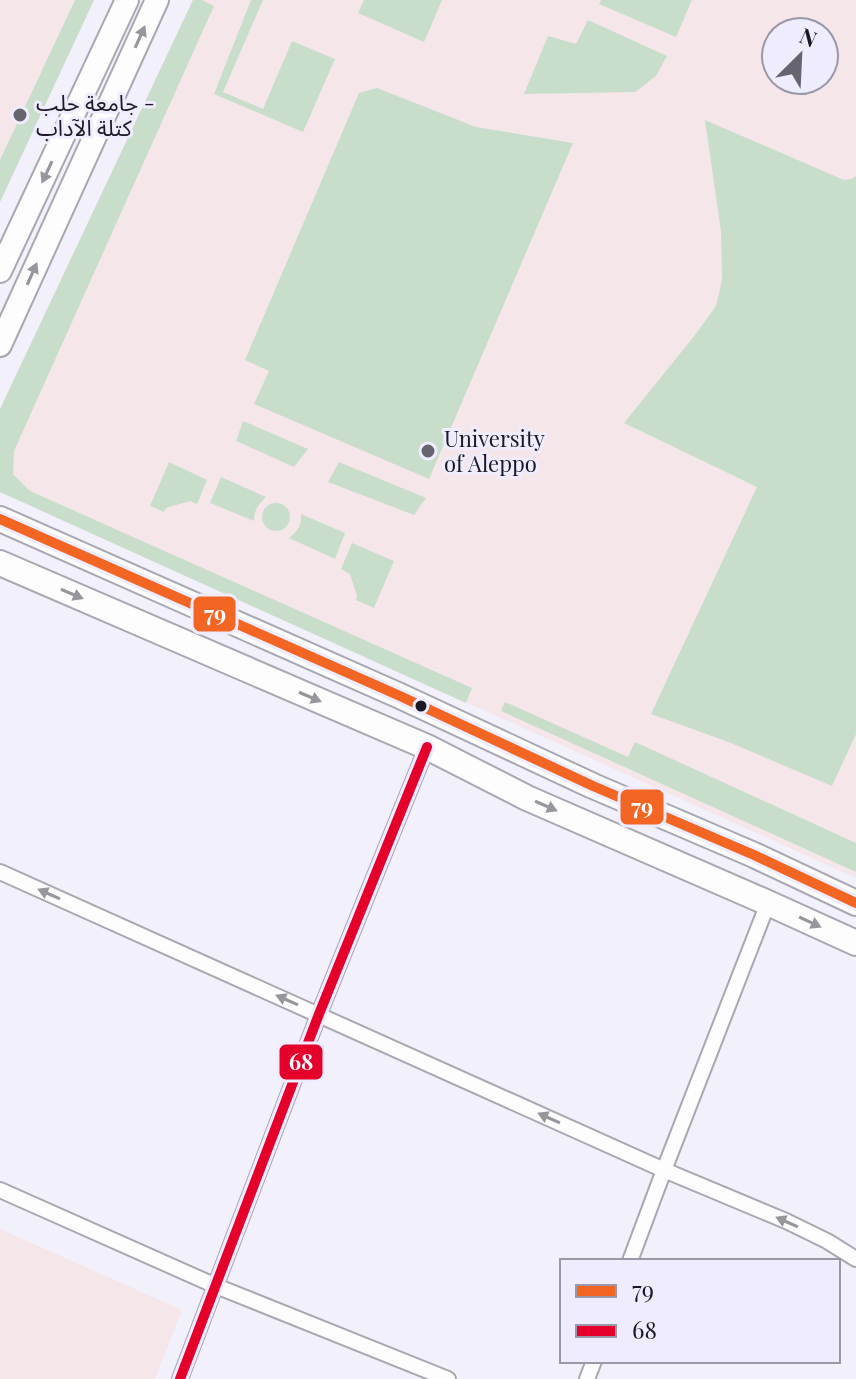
<svg xmlns="http://www.w3.org/2000/svg" width="856" height="1379" font-family="'Playfair Display','Noto Sans Arabic',serif">
<style>
.education{fill:#f5e6ea;fill-rule:evenodd}
.green{fill:#c8decb}
.lines{fill:none;stroke-linecap:round;stroke-linejoin:round}
.minor-casing{stroke:#a9a7b1;stroke-width:18}
.secondary-casing{stroke:#a9a7b1;stroke-width:26}
.primary-casing{stroke:#a9a7b1;stroke-width:28}
.minor{stroke:#fdfdfe;stroke-width:14}
.secondary{stroke:#fdfdfe;stroke-width:22}
.primary{stroke:#fdfdfe;stroke-width:24}
.bus-1-casing{stroke:#eeecfe;stroke-width:16}
.bus-2-casing{stroke:#eeecfe;stroke-width:16}
.bus-1{stroke:#f26522;stroke-width:10}
.bus-2{stroke:#e4002b;stroke-width:10}
.oneway{fill:#97969c}
.poi-dot{fill:#66646f;stroke:#eeecfe;stroke-width:3}
.bus-dot{fill:#1b1924;stroke:#eeecfe;stroke-width:3}
.labels{text-anchor:middle;dominant-baseline:central;stroke-width:6;stroke-linejoin:round;paint-order:stroke}
.poi-label{font-size:22px;fill:#1b1924;stroke:#eeecfe;text-anchor:start}
.line-badge{stroke:#eeecfe;stroke-width:3}
.badge-label{font-size:22px;text-anchor:middle;font-weight:bold;fill:#fff}
</style>
<rect width="100%" height="100%" fill="#f2f0fa"/>
<g class="education">
<polygon points="0,0 94,0 0,202"/>
<path d="M193,0H856V878L0,492V409ZM776,32H824V80H776Z"/>
<polygon points="0,1229 182,1310 155,1379 0,1379"/>
</g>
<g class="green">
<polygon points="75,0 94,0 0,202 0,160"/>
<polygon points="193,0 202,0 214,6 14,451 13,474 30,491 472,688 466,703 0,492 0,409"/>
<polygon points="251,0 263,0 223,92 263,109 292,41 335,59 303,132 214,94"/>
<polygon points="364,0 442,0 424,42 358,13"/>
<polygon points="601,0 692,0 676,37 599,4"/>
<polygon points="588,20 667,56 656,76 635,92 524,94 548,36 576,44"/>
<polygon points="377,88 476,127 573,143 429,479 254,404 269,371 245,360 359,93"/>
<polygon points="705,120 844,180 851,179 856,176 856,734 832,786 731,743 651,714 757,487 624,423 695,335 716,306 722,280 721,232"/>
<polygon points="243,421 308,449 294,467 236,441"/>
<polygon points="169,462 207,480 197,504 190,501 166,508 164,512 150,506"/>
<polygon points="339,462 426,498 414,515 328,482"/>
<path d="M221,477L266,497C258,505 254,510 254,521L210,503Z"/>
<circle cx="276" cy="517" r="14"/>
<path d="M301,514L345,533L335,559L289,538C298,531 302,525 301,514Z"/>
<polygon points="352,543 394,561 374,608 356,600 357,596 350,574 341,569"/>
<polygon points="505,702 628,757 635,742 856,843 856,872 501,711"/>
</g>
<g class="lines">
<g class="minor-casing">
<g id="minor">
<polyline points="0,872 664,1170 786,1221 827,1241 856,1259"/>
<polyline points="0,1190 216,1286 448,1379"/>
<polyline points="630,1261 664,1170 768,903"/>
<polyline points="180,1379 319,1014 427,747"/>
<polyline points="587,1379 594,1361"/>
</g>
</g>
<g class="secondary-casing">
<g id="secondary">
<polyline points="0,271 127,0"/>
<polyline points="0,345 157,0"/>
</g>
</g>
<g class="primary-casing">
<g id="primary">
<polyline points="0,519 400,696 593,786 754,855 856,903"/>
<polyline points="0,563 427,747 527,798 768,903 856,943"/>
</g>
</g>
<use href="#minor" class="minor"/>
<use href="#secondary" class="secondary"/>
<use href="#primary" class="primary"/>
<g class="bus-1-casing">
<polyline id="bus-1" points="0,519 400,696 593,786 754,855 856,903"/>
</g>
<g class="bus-2-casing">
<polyline id="bus-2" points="180,1379 319,1014 427,747"/>
</g>
<use href="#bus-1" class="bus-1"/>
<use href="#bus-2" class="bus-2"/>
</g>
<defs><path id="oneway-solid" d="M-6-.8H1V-3.2L6.5 0L1 3.2V.8H-6Z" transform="scale(2)"/></defs>
<g class="oneway">
<use href="#oneway-solid" transform="translate(140 37) rotate(-66)"/>
<use href="#oneway-solid" transform="translate(47 172) rotate(115)"/>
<use href="#oneway-solid" transform="translate(32 274) rotate(-66)"/>
<use href="#oneway-solid" transform="translate(72 594) rotate(23)"/>
<use href="#oneway-solid" transform="translate(310 697) rotate(23)"/>
<use href="#oneway-solid" transform="translate(546 806) rotate(24)"/>
<use href="#oneway-solid" transform="translate(49 894) rotate(-156)"/>
<use href="#oneway-solid" transform="translate(810 922) rotate(25)"/>
<use href="#oneway-solid" transform="translate(287 1000) rotate(-156)"/>
<use href="#oneway-solid" transform="translate(549 1118) rotate(-156)"/>
<use href="#oneway-solid" transform="translate(787 1222) rotate(-156)"/>
</g>
<g class="poi-dot">
<circle cx="20" cy="115" r="8"/>
<circle cx="428" cy="451" r="8"/>
</g>
<circle class="bus-dot" cx="421" cy="706" r="7"/>
<g class="labels">
<g class="poi-label">
<text x="36" y="102">جامعة حلب -<tspan x="36" dy="25">كتلة الآداب</tspan></text>
<text x="444" y="438">University<tspan x="444" dy="25">of Aleppo</tspan></text>
</g>
</g>
<g class="line-badge">
<rect x="192" y="595" width="45" height="38" rx="8" fill="#f26522"/>
<rect x="619" y="788" width="46" height="38" rx="8" fill="#f26522"/>
<rect x="278" y="1043" width="46" height="38" rx="8" fill="#e4002b"/>
</g>
<g class="badge-label">
<text x="215" y="622">79</text>
<text x="642" y="815">79</text>
<text x="301" y="1070">68</text>
</g>
<rect x="560" y="1259" width="280" height="104" fill="#eeecfe" stroke="#9a98a7" stroke-width="2"/>
<rect x="576" y="1285" width="40" height="12" fill="#f26522" stroke="#9a98a7" stroke-width="2"/>
<text x="632" y="1299" font-size="24" fill="#1b1924">79</text>
<rect x="576" y="1325" width="40" height="12" fill="#e4002b" stroke="#9a98a7" stroke-width="2"/>
<text x="632" y="1339" font-size="24" fill="#1b1924">68</text>
<g transform="translate(800 56) rotate(24)"><circle r="38" fill="#eeecfe" stroke="#9a98a7" stroke-width="2"/>
<path d="M0-6L14 30L0 20L-14 30Z" fill="#66646f"/>
<text y="-12" font-size="22" font-weight="bold" text-anchor="middle" fill="#1b1924">N</text>
</g>
</svg>
